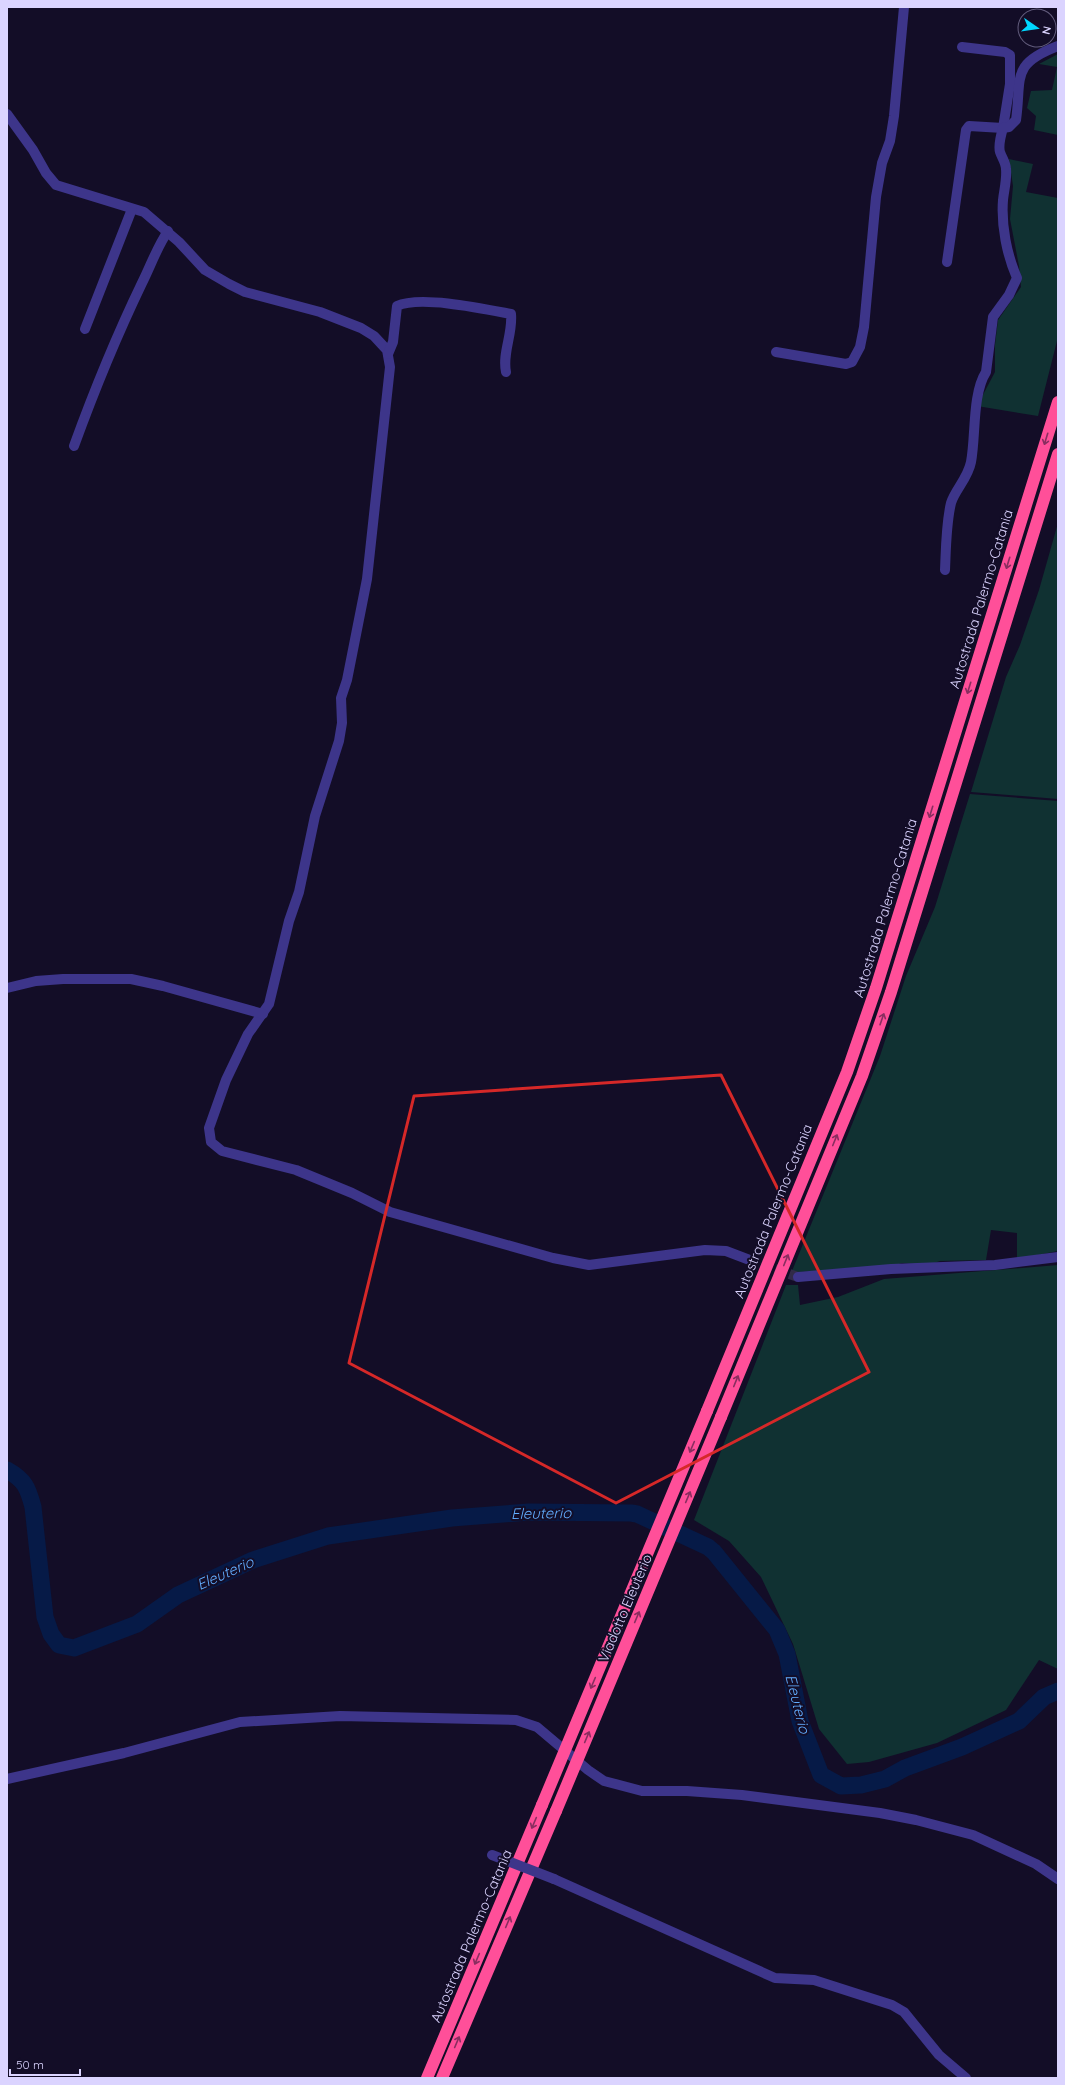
<svg xmlns="http://www.w3.org/2000/svg" width="1065" height="2085" font-family="Quicksand,sans-serif">
<style>
.green{fill:#103132}
.lines{fill:none;stroke-linecap:round;stroke-linejoin:round}
.river{stroke:#061a47;stroke-width:17}
.minor-tunnel{stroke:#312b47;stroke-width:10;stroke-dasharray:10 5;stroke-linecap:butt}
.minor{stroke:#3d358a;stroke-width:10}
.motorway{stroke:#ff4f99;stroke-width:12}
.minor-bridge{stroke:#3d358a;stroke-width:10}
.motorway-bridge{stroke:#ff4f99;stroke-width:12}
.oneway{stroke:#892e60}
.marked{fill:none;stroke:#d62828;stroke-width:3;stroke-linejoin:round}
.labels{text-anchor:middle;dominant-baseline:central;stroke-width:4;stroke-linejoin:round;paint-order:stroke}
.street-label{font-size:14px;fill:#dbd4ff;stroke:#130d27}
.water-label{font-size:15px;font-style:italic;fill:#62adff;stroke:#130d27}
</style>
<rect width="100%" height="100%" fill="#130d27"/>
<g class="green">
<polygon points="1058,54 1058,135 1034,130 1036,116 1027,108 1031,91 1052,90 1057,67 1039,64"/>
<polygon points="1009,159 1033,164 1026,192 1058,198 1058,337 1038,416 977,406 995,372 995,345 998,320 1021,287 1019,266 1010,219 1013,186"/>
<polygon points="1058,523 1058,799 971,792 1006,677 1020,645 1039,590"/>
<polygon points="970,794 1058,801 1058,1251 1017,1259 1017,1233 991,1230 986,1260 940,1261 928,1265 902,1263 889,1267 799,1272 792,1271 880,1056 906,976 935,907"/>
<polygon points="1058,1265 1058,1669 1039,1660 1006,1710 937,1743 869,1762 847,1764 819,1729 793,1644 761,1577 729,1541 694,1520 786,1285 798,1285 800,1305 838,1297 884,1279"/>
</g>
<g class="lines">
<path class="river" d="M7,1470C25,1480 28,1488 33,1507L45,1617L51,1634L59,1645L74,1648L137,1624L178,1595L253,1560L328,1536L452,1518L529,1512L631,1513L637,1514L708,1547L714,1552L777,1630L787,1654L800,1721L821,1775L841,1786L861,1785L885,1779L905,1768L962,1747L1019,1721L1044,1697L1058,1691"/>
<polyline class="minor-tunnel" points="747,1259 798,1277"/>
<g class="minor">
<polyline points="7,114 33,150 46,173 56,185 144,212 179,242 205,270 229,284 245,292 320,312 361,328 374,336 387,350 390,367 367,579 347,680 341,698 342,723 339,741 315,816 299,892 289,921 269,1004 248,1034 226,1080 209,1128 211,1142 222,1151 296,1170 352,1193 390,1212 553,1258 589,1265 705,1250 726,1251 747,1259"/>
<polyline points="947,262 966,130 969,126 1003,128 1010,84 1010,55 1005,52 962,47"/>
<polyline points="85,329 132,209"/>
<polyline points="776,352 846,364 852,362 860,347 864,327 876,197 882,163 890,141 894,116 904,7"/>
<path d="M388,354L393,342L397,306C420,295 485,309 511,314C513,334 502,353 506,372"/>
<path d="M74,446C94,391 117,335 142,283C151,265 157,247 168,231"/>
<path d="M945,570C946,548 946,524 951,503C955,490 968,478 971,462C976,436 972,394 986,372L993,317L1009,295L1017,278C1007,255 1001,226 1003,200C1004,190 1007,180 1006,169C1006,163 1002,158 1000,152C998,145 1001,135 1003,128L1009,127L1016,120C1022,78 1010,64 1058,46"/>
<polyline points="7,988 36,981 63,979 131,979 163,986 263,1014"/>
<polyline points="798,1277 891,1269 995,1265 1058,1257"/>
<polyline points="7,1779 124,1753 240,1722 340,1716 516,1720 537,1727 588,1770 604,1781 642,1791 687,1791 742,1795 880,1813 916,1820 973,1835 1036,1864 1058,1879"/>
<polyline points="554,1879 775,1978 814,1980 892,2005 904,2012 939,2055 966,2078"/>
</g>
<g class="motorway">
<polyline points="707,1411 847,1072 876,988 1058,402"/>
<polyline points="721,1417 862,1076 891,992 1058,454"/>
<polyline points="427,2078 542,1805"/>
<polyline points="442,2078 556,1811"/>
</g>
<polyline class="minor-bridge" points="492,1855 554,1879"/>
<g class="motorway-bridge">
<polyline points="542,1805 707,1411"/>
<polyline points="556,1811 721,1417"/>
</g>
</g>
<defs><path id="oneway-shaft" d="M-6 0H5M1.5-3L5.5 0L1.5 3" fill="none" stroke-width="1.6" stroke-linecap="round" stroke-linejoin="round"/></defs>
<g class="oneway">
<use href="#oneway-shaft" transform="translate(1046 439) rotate(107)"/>
<use href="#oneway-shaft" transform="translate(1008 563) rotate(107)"/>
<use href="#oneway-shaft" transform="translate(969 688) rotate(107)"/>
<use href="#oneway-shaft" transform="translate(931 812) rotate(107)"/>
<use href="#oneway-shaft" transform="translate(882 1019) rotate(-71)"/>
<use href="#oneway-shaft" transform="translate(835 1140) rotate(-68)"/>
<use href="#oneway-shaft" transform="translate(786 1260) rotate(-68)"/>
<use href="#oneway-shaft" transform="translate(736 1381) rotate(-68)"/>
<use href="#oneway-shaft" transform="translate(692 1447) rotate(113)"/>
<use href="#oneway-shaft" transform="translate(688 1497) rotate(-67)"/>
<use href="#oneway-shaft" transform="translate(637 1617) rotate(-67)"/>
<use href="#oneway-shaft" transform="translate(593 1683) rotate(113)"/>
<use href="#oneway-shaft" transform="translate(587 1737) rotate(-67)"/>
<use href="#oneway-shaft" transform="translate(534 1823) rotate(113)"/>
<use href="#oneway-shaft" transform="translate(508 1922) rotate(-67)"/>
<use href="#oneway-shaft" transform="translate(477 1959) rotate(113)"/>
<use href="#oneway-shaft" transform="translate(457 2042) rotate(-67)"/>
</g>
<path class="marked" d="M721,1075L869,1372L616,1503L349,1363L414,1096Z"/>
<g class="labels">
<g class="street-label">
<text transform="translate(981 599) rotate(-73)">Autostrada Palermo-Catania</text>
<text transform="translate(885 908) rotate(-73)">Autostrada Palermo-Catania</text>
<text transform="translate(773 1211) rotate(-68)">Autostrada Palermo-Catania</text>
<text transform="translate(625 1608) rotate(-67)">Viadotto Eleuterio</text>
<text transform="translate(471 1936) rotate(-67)">Autostrada Palermo-Catania</text>
</g>
<g class="water-label">
<text transform="translate(541 1513) rotate(-1)">Eleuterio</text>
<text transform="translate(225 1573) rotate(-24)">Eleuterio</text>
<text transform="translate(798 1704) rotate(76)">Eleuterio</text>
</g>
</g>
<rect width="1065" height="2085" fill="none" stroke="#dbd4ff" stroke-width="16"/>
<g transform="translate(1037 28) rotate(103)"><circle r="19" fill="#130d27" stroke="#635d7d"/>
<path d="M0-3L7 15L0 10L-7 15Z" fill="#00d7ff"/>
<text y="-6" font-size="11" font-weight="bold" text-anchor="middle" fill="#dbd4ff">N</text>
</g>
<path d="M10 2069v6h70v-6" fill="none" stroke="#dbd4ff" stroke-width="2"/>
<text x="16" y="2069" font-size="12" fill="#dbd4ff" stroke="#130d27" stroke-width="3" paint-order="stroke">50 m</text>
</svg>
